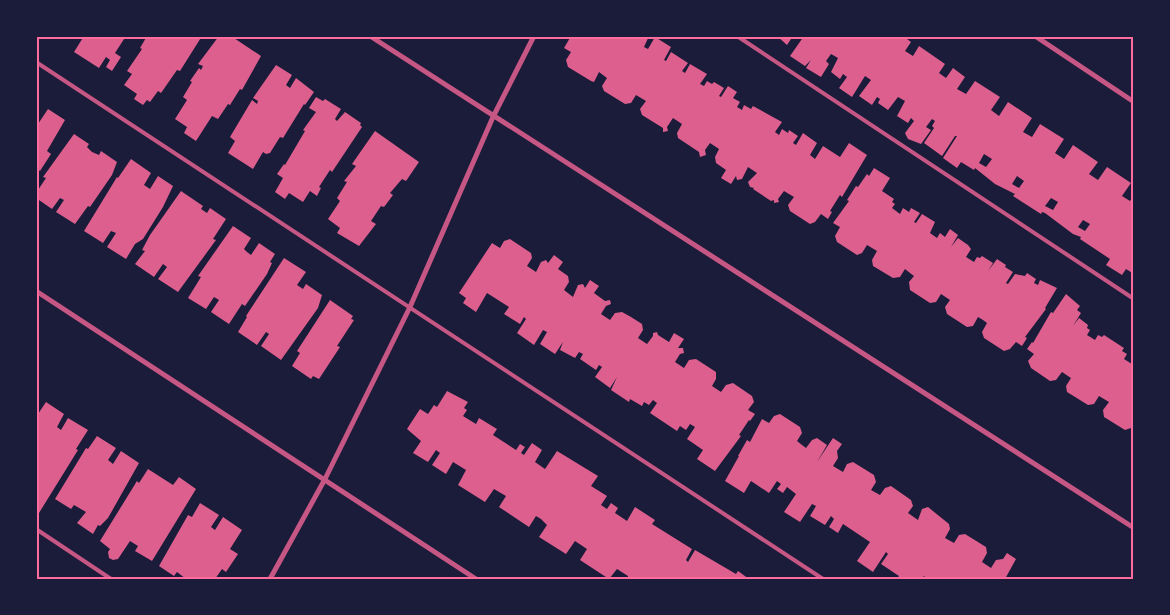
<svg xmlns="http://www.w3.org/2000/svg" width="1170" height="615" font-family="'Open Sans',sans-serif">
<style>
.building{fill:#dd5f8e;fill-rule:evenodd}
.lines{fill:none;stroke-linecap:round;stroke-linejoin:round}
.service{stroke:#c65784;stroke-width:4}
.minor{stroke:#c65784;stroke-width:5}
.neatline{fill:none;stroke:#ff6b9d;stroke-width:2}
</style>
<rect width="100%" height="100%" fill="#1b1b3a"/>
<g class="building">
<polygon points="84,36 126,36 115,53 121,57 112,71 106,67 110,60 106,57 99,68 74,52"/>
<polygon points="147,36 202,36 180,71 177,70 161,93 158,91 150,102 147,100 143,105 134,99 137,94 124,85 132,74 127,71 142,49 140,48"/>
<polygon points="219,36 231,36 261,56 242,90 240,89 230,105 228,104 218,119 212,116 196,141 184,133 187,127 175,119 187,100 183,97 192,82 190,81 199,68 201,70 203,66 198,64"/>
<polygon points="571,36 649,36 644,47 648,49 655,37 671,47 664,60 666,61 671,52 688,63 682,71 685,73 690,64 707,74 700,84 704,86 707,81 712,84 714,82 724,88 719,96 721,97 728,86 737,92 733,98 740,102 737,107 742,110 744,105 751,109 753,106 782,122 775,132 779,135 782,129 788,133 789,130 798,136 793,143 796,145 803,133 817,143 810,155 815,159 823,146 840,157 849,143 867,155 842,197 840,195 830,211 832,212 828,219 821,214 815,222 810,224 790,211 788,205 794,197 784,191 778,199 779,202 774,203 774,200 771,201 753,189 754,188 750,187 748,182 757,173 748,167 742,179 737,180 736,176 731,184 721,178 726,170 716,163 715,157 719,149 710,143 705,150 706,155 700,157 699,152 678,138 677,133 682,124 673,118 667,127 668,131 663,132 663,128 642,115 640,109 646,101 636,95 631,103 625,104 604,91 602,86 607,78 599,72 594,82 591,81 568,67 566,60 571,52 564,48"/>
<polygon points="777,36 793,36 787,45"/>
<path d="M804,36H903L911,42L905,51L913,56L919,46L945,64L939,73L946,78L953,68L965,77L957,89L966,94L975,81L1000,97L991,110L999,116L1008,102L1032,118L1023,132L1032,137L1040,124L1064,139L1055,153L1064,159L1073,145L1098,162L1089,174L1098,180L1107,167L1131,183L1122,196L1130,201L1134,195V274L1126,269L1122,275L1106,265L1110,259L1080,239L1081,237L1073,234L1045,213L1042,212L1041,214L1013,196L1015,194L995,184L975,168L974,170L961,162L957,168L943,158L957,136H955L942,156L924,143L934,128L932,126L935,121L932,119L926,127L931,130L921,144L908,139L905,133L914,121L911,118L908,123L897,116L905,101L898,97L888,110L878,103L880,99L877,97L872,105L859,96L871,80L865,76L852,97L839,88L847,77L843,74L840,79L831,72L838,58L831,54L826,61L829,64L821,77L806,68L811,60L805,66L790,56ZM984,154L992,159L986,167L979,163ZM1017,176L1024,181L1019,188L1012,184ZM1051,198L1058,202L1053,210L1045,206ZM1083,220L1090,224L1085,231L1078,227Z"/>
<polygon points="276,65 292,75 286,85 290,88 296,78 314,92 305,105 304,104 283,138 280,137 270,153 266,154 263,152 253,169 228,153 235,141 230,137 252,100 257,104 258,101 253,98"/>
<polygon points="316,97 323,101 325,99 341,109 335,119 337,121 345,112 361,123 360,125 362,127 332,172 330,170 319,187 321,188 317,196 310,191 303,202 289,193 285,199 275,192 283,178 277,174 284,164 285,165 305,131 303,130 316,112 309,108"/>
<polygon points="48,109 65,120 47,151 51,154 40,171 36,168 36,123 38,124"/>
<polygon points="375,131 419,162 406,181 402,179 390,193 393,195 384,207 381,206 371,221 376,224 359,246 337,233 340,228 328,219 340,201 337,198 347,182 344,181 356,166 352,164"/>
<polygon points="74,134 89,144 87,147 92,152 99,155 101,151 117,162 112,175 90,207 88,206 75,224 56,212 64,200 60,198 52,209 36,198 36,193 46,178 43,177"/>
<polygon points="131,159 151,173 144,185 150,189 158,176 173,186 163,207 143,239 135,244 126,259 107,247 116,233 111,231 103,243 84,231 117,177 118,178"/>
<polygon points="874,168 890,178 882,191 894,199 892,202 895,204 892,208 900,214 903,208 909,212 911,208 920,213 914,222 916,223 922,214 935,222 930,233 937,238 940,233 945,237 950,229 958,235 951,247 958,238 968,245 971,249 966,257 974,262 977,257 980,258 982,256 993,263 988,271 997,259 1006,265 1005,267 1013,272 1006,283 1008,284 1015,274 1025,276 1027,273 1036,279 1034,283 1038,285 1040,280 1057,288 1045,308 1046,309 1025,337 1027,338 1022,346 1016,342 1010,349 1004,351 984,338 982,332 987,323 983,320 978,317 973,326 967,327 947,314 945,307 950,300 941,294 936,302 930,303 910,290 909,282 914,276 910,273 905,269 900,277 893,278 873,266 872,260 877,251 867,245 862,253 857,255 837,242 835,236 840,227 833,223 849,201 847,200 856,186 858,187 867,174 869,176"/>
<polygon points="181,191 203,206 201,209 207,213 210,208 226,219 213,239 216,240 178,292 158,279 167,267 163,264 154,277 135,264 145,251 142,250 150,235"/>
<polygon points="233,226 251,238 244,249 247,252 251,255 259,243 275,254 270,262 272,263 267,274 245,306 242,304 229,324 211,312 219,300 214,297 206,309 188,298 201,277 198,276"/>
<polygon points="510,239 531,253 532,258 527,266 536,272 541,262 546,260 548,263 554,255 563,262 558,269 568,276 569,282 564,290 573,297 578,285 583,284 585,288 590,280 599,286 594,293 605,301 610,300 611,304 606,306 601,314 610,320 615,313 622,312 631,317 642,324 643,330 638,338 647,344 653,336 653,333 657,332 658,335 669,342 674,333 684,339 678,348 683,348 684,353 680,354 675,362 684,368 689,360 696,359 716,372 716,379 712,386 721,392 726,385 733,383 752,396 754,402 748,410 755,414 750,421 749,420 739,435 741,436 715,471 697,459 703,450 687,439 695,427 690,424 686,430 680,426 677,431 650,413 657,403 653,400 649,405 644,402 642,406 630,399 629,402 611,390 617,377 610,388 595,377 602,367 599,365 596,370 580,359 583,354 579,352 575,358 560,350 563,342 555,354 540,344 547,332 543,330 534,345 517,333 526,319 524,317 520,324 504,314 509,307 487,293 476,312 463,303 466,298 459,293 492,243 500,248 504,241"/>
<polygon points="284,258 306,272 297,285 303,289 306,284 322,295 318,308 281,360 261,346 269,334 266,332 257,345 238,332 247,317 246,316"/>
<polygon points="1066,294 1080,306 1077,310 1081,313 1073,326 1079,318 1088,325 1087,328 1090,330 1087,335 1095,340 1098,335 1102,337 1104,335 1124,348 1122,351 1127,354 1124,359 1132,364 1134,361 1134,423 1131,428 1125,430 1104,417 1103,410 1109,402 1099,396 1094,404 1088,405 1067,392 1066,386 1071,378 1062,372 1056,380 1050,381 1031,368 1028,361 1034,354 1027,349 1032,342 1033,343 1051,312 1053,313"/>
<polygon points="330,300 353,316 351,319 354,320 337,346 340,347 319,379 313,376 311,379 292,366 300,353 297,351"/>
<polygon points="447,391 468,402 464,408 467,410 463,416 476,424 479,418 497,429 493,435 516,450 520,444 525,447 521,453 524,455 532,443 542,450 535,462 545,469 557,451 598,476 591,486 607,496 601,505 607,509 611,503 618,508 615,513 627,521 635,507 655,520 652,524 692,549 686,560 688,562 695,550 736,574 738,571 749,579 628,579 628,576 617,569 609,579 580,560 587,549 575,541 566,554 539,537 547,525 541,519 536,516 529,527 499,507 506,496 494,489 485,502 458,485 466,470 453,462 446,474 432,465 440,453 436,450 428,462 413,453 421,441 407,429 420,409 428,414 434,405 437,407"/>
<polygon points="46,402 64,414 57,427 61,430 68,418 88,430 76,449 78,450 39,513 36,511 36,417"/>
<polygon points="780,414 800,427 802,433 797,441 802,445 806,448 812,440 817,438 827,445 817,462 833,438 842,444 837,451 838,458 833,466 843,472 847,464 853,462 874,475 876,482 871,490 880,495 885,488 891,486 911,500 913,506 908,513 918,520 922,509 928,507 949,524 950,529 945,538 954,543 959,535 965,534 986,547 987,553 982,562 991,568 996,560 1003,559 1007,553 1016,559 1005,579 927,579 924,576 922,579 897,579 899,576 881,564 888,554 886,552 873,572 857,561 870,542 843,524 838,533 829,527 834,519 831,516 825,525 810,516 816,506 812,504 800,522 784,512 796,494 787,487 783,493 777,489 781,484 777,481 769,493 751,481 744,493 725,481 739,456 738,456 747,440 750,442 762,419 769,423 774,416"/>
<polygon points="97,436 116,448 108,460 113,464 121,451 139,463 108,518 100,526 98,525 93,534 77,523 86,512 74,505 71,509 55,499 86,448 88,449"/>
<polygon points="148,469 173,485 179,477 196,489 152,561 135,551 138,546 130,541 118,559 113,560 109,558 108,552 110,549 100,541 137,481 139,483"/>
<polygon points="200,503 219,515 211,527 215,530 223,517 242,530 230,549 238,554 226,572 222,569 215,579 186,579 177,572 174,576 159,566 188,515 192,517"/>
</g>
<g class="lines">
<g class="service">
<polyline points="737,36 1134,299"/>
<polyline points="36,62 823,579"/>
<polyline points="36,529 111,579"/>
</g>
<g class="minor">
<polyline points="370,36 1134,528"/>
<polyline points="1035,36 1134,102"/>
<polyline points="36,291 476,579"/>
<polyline points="270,579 325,479 410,307 493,117 534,36"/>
</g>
</g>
<rect width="1170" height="615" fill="none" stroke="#1b1b3a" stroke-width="75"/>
<rect x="38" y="38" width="1094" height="540" class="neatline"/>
</svg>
